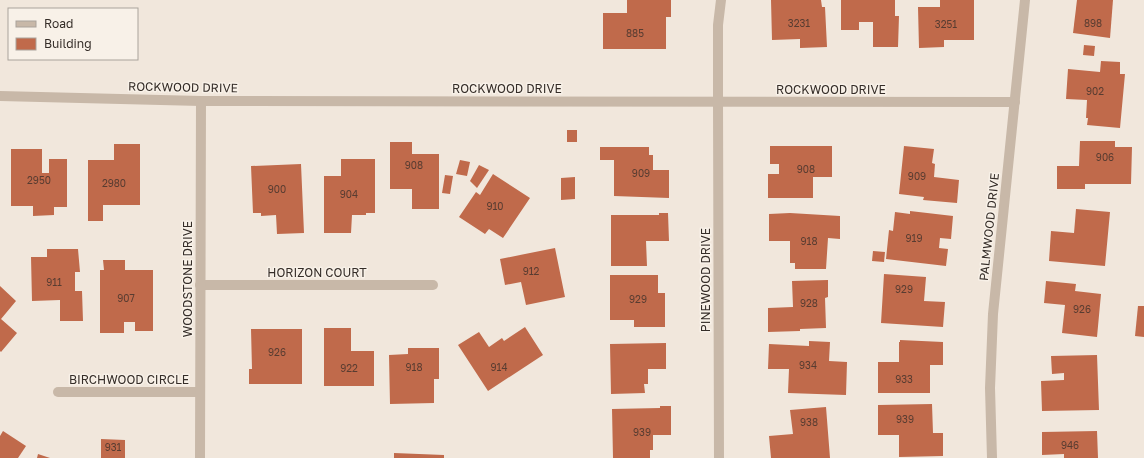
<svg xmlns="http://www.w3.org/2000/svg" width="1144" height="458" font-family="'Golos Text',sans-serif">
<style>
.building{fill:#c06a4b}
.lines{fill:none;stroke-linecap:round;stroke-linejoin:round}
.minor{stroke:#c8b8a8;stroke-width:10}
.labels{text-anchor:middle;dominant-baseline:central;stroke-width:3;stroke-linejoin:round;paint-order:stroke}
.number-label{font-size:10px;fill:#583c31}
.street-label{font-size:12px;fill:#352d28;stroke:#f8f1e8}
</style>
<rect width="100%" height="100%" fill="#f1e7dc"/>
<g class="building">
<polygon points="627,0 671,0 671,17 666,17 666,49 603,49 603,13 627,13"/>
<polygon points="771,0 821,0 822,7 825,7 827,47 800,48 800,39 772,40"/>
<polygon points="841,0 895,0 895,16 899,16 898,47 873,47 873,22 859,22 859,30 841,30"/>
<polygon points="940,0 974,0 974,40 944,40 944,47 919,48 918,7 940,7"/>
<polygon points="1077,0 1113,0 1110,38 1073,33"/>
<polygon points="1084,45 1095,46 1094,56 1083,55"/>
<polygon points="1101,61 1120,62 1120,74 1125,74 1120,128 1087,125 1088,118 1086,118 1087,100 1066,99 1068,69 1100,72"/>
<rect x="567" y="130" width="10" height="12"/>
<polygon points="1080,141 1115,141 1115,147 1132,147 1131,184 1085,184 1085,189 1057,189 1057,166 1079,166"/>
<polygon points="390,142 412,142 412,154 439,154 439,209 412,209 412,189 390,189"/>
<polygon points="114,144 140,144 140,205 103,205 103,221 88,221 88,160 114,160"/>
<polygon points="770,146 832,146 832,177 813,177 813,198 768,198 768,174 779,174 779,164 770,164"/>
<polygon points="904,146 934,149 932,163 935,164 934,177 959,180 957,203 923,200 924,197 899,194"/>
<polygon points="600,147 649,147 649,155 653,155 653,170 669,170 669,198 614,196 614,160 600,160"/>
<polygon points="11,149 42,149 42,173 49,173 49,159 67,159 67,207 54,207 54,215 33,216 33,206 11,206"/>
<polygon points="341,159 375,159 375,213 366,213 366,215 352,215 351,233 324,233 324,176 341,176"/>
<polygon points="460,160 470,162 467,176 456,174"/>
<polygon points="301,164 304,233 277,234 276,215 261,216 261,213 253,213 251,166"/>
<polygon points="479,165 489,170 477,188 470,181"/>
<polygon points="493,174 530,198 503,238 489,229 485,234 459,217 476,192 480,195"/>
<polygon points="445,175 453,176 450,194 442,193"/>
<polygon points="575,177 575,199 561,200 561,178"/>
<polygon points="1076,209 1110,212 1105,266 1049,261 1051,231 1074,233"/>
<polygon points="910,211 953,216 951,239 940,238 939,248 948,249 946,266 886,259 889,230 893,231 895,212 910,214"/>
<polygon points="659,213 668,213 669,241 646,241 647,266 611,266 611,215 659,215"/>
<polygon points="790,213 840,216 840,239 828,238 826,269 795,269 795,263 790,263 790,241 769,241 769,214"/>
<polygon points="555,248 565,297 526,305 521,282 505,285 500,259"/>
<polygon points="47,249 78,249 80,272 75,272 75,291 82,291 83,321 60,321 60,300 32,301 31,257 47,257"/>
<polygon points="873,251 885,252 884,262 872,261"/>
<polygon points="103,260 125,260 125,270 153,270 153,331 135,331 135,322 124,322 124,333 100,333 100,270 104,270"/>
<polygon points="884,274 926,277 924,301 945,302 943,327 881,323"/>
<polygon points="610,275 658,275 658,293 665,293 665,327 634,327 634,320 610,320"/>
<polygon points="828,280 828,297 825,298 826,328 800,329 800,331 768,332 768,308 793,307 792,281"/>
<polygon points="1046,281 1076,284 1075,291 1101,294 1097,337 1062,333 1065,305 1044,303"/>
<polygon points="0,286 16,301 1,319 17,333 1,352 0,351"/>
<polygon points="1138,306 1144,306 1144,337 1135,336"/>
<polygon points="525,327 543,355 488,391 458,345 479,332 489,347 502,338 504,341"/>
<polygon points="324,328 351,328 351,351 374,351 374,386 324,386"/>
<polygon points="251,329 302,329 302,384 249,384 249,369 252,369"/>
<polygon points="900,340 943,342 943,365 930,365 930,393 878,393 878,362 899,362 899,342 900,342"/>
<polygon points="809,341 830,342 829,361 847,362 846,395 788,393 789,369 768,369 769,344 809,346"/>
<polygon points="666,343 666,369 648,369 648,384 644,384 645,393 611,394 610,344"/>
<polygon points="408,348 439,348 439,379 434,379 434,403 390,404 389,355 408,354"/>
<polygon points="1097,355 1099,410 1042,411 1041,381 1064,380 1064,373 1052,374 1051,356"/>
<polygon points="932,404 933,433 943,433 943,456 899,457 899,435 878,435 878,405"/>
<polygon points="660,406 671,406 671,435 653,435 653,450 650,450 650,458 613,458 612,409 660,408"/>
<polygon points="826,407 830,458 771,458 769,436 793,434 790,410"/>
<polygon points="3,431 26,446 18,458 0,458 0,436"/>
<polygon points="1097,431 1098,458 1064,458 1064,454 1042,455 1042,432"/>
<polygon points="101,439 125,440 125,458 101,458"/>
<polygon points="394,453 444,455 444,458 394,458"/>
<polygon points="38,454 50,458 37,458"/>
</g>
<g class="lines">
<g class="minor">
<polyline points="0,96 201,101 1015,102"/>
<polyline points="200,285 433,285"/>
<polyline points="58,392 200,392"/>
<polyline points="200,458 201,101"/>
<polyline points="719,458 718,102 718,25 721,0"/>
<polyline points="992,458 990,388 993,314 1025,0"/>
</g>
</g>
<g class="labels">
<g class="number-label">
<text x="799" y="23">3231</text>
<text x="1093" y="23">898</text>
<text x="946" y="24">3251</text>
<text x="635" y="33">885</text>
<text x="1095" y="91">902</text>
<text x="1105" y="157">906</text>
<text x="414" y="165">908</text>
<text x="806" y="169">908</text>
<text x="641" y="173">909</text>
<text x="917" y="176">909</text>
<text x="39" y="180">2950</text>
<text x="114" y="183">2980</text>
<text x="277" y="189">900</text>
<text x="349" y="194">904</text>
<text x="495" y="206">910</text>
<text x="914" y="238">919</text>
<text x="809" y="241">918</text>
<text x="531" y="271">912</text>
<text x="54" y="282">911</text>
<text x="904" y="289">929</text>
<text x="126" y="298">907</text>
<text x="638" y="299">929</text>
<text x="809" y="303">928</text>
<text x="1082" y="309">926</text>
<text x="277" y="352">926</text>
<text x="808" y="365">934</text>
<text x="414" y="367">918</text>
<text x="499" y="367">914</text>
<text x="349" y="368">922</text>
<text x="904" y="379">933</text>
<text x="905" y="419">939</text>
<text x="809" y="422">938</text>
<text x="642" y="432">939</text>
<text x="1070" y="445">946</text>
<text x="113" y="447">931</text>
</g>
<g class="street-label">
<text transform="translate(183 87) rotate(1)">ROCKWOOD DRIVE</text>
<text x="507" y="88">ROCKWOOD DRIVE</text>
<text x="831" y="89">ROCKWOOD DRIVE</text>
<text transform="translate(989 227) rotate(-84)">PALMWOOD DRIVE</text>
<text x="317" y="272">HORIZON COURT</text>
<text transform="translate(187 279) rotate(-90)">WOODSTONE DRIVE</text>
<text transform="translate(705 280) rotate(-90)">PINEWOOD DRIVE</text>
<text x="129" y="379">BIRCHWOOD CIRCLE</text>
</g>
</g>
<rect x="8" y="8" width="130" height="52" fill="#f8f1e8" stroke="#aaa39b"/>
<rect x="16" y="21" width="20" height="6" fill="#c8b8a8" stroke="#aaa39b"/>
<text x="44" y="28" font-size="12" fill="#352d28">Road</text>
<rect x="16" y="38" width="20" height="12" fill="#c06a4b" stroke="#aaa39b"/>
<text x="44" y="48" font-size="12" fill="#352d28">Building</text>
</svg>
